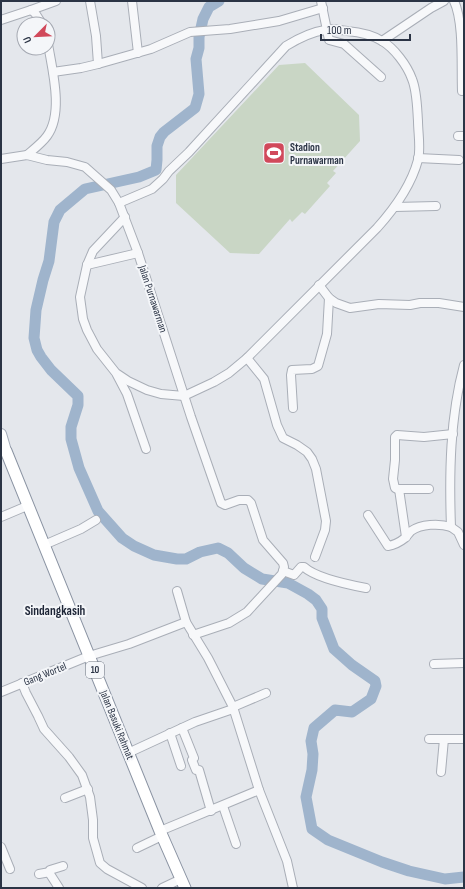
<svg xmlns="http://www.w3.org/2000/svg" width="465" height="889" font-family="'Sofia Sans Condensed',sans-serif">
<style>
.garden{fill:#c9d6c5}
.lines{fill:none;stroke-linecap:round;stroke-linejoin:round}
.river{stroke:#9fb4cc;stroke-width:11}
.minor-casing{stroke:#a9aeb7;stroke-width:10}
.major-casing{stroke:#a3abb8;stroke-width:12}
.highway-casing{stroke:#8b94a3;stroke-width:13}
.minor{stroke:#f7f8fa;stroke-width:8}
.major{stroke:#fff;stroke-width:10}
.highway{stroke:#fff;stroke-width:11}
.labels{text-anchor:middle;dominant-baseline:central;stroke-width:4;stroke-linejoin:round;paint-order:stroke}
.shield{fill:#f4f6f9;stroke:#676e7b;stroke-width:1}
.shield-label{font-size:10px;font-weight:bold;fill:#2b3445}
.poi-label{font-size:11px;font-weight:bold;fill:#2b3445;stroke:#f4f6f9;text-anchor:start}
.street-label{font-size:11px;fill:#2b3445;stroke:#f4f6f9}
.quarter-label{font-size:13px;font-weight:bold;fill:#1d2536;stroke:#f4f6f9}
</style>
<rect width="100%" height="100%" fill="#e4e7ec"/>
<polygon class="garden" points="305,63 359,115 360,141 333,171 336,173 327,183 330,186 305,214 302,212 292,222 290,219 259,254 230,253 176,203 176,175 279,65"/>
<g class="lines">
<polyline class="river" points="219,1 209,7 203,19 199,37 199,48 196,59 199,94 195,108 164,132 160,137 157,146 157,160 156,170 139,177 85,189 60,210 54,222 49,261 43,280 36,310 34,338 37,350 41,357 51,370 78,396 78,405 71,427 71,439 79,468 98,511 122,538 134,546 154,555 177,559 186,559 200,552 218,548 228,553 244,568 262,579 288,583 308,594 316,600 322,609 322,618 334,649 352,665 375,681 376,686 371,699 352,712 335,710 314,728 311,741 313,754 312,770 306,797 312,829 328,840 382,862 409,871 445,879 464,877"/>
<g class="minor-casing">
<g id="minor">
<polyline points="132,1 138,53"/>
<polyline points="321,1 329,40 344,44 381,77"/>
<path d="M454,1C464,22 461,67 462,91"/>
<polyline points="31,10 56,1"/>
<polyline points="1,20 31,10 35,13 42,24"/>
<polyline points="382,41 431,8 444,1"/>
<polyline points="98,64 151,49 190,32 230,29 279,21 323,8"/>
<polyline points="53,72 81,68 98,64 96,36 90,1"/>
<polyline points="458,136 464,136"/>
<path d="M27,155C34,149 42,143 47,136C64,113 52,69 48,44"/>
<polyline points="418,158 459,160"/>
<polyline points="1,159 27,155 47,160 67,162 85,167 111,190 119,203 138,253 191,417 221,503 225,505 239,500 248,500 251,503 263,540 283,563 284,567 282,574 247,612 229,623 193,635"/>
<path d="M119,203L152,189L163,179L169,171L189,152L286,46C299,38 311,32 325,30C332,28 340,30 347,31C358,32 371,34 382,41C394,48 407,65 412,79C417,91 417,107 418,121C418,133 421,148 418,160C411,186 395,208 377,228L247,358L229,373L214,382L184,396L161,394L147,390L128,381L116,373L97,349L87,330L83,319L80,297L87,265L93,251L125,217"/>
<polyline points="395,207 436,206"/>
<polyline points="87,265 138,253"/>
<polyline points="319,285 329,298 336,303 350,308 379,304 410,305 420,303 439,303 464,307"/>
<polyline points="247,358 264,379 277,425 283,438 297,445 307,452 312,459 316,469 326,521 325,530 315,557"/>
<path d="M464,365C450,417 449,473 451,527L458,532L464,545"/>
<polyline points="117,375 127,394 146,449"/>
<polyline points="293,408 291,375 292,370 312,369 318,366 327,334 329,298"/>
<polyline points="399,489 406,537"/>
<polyline points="429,489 397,489 395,488 393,479 395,460 395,437 397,435 424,437 453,434"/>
<path d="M368,515L388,546C394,545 400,542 405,538C407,536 409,533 411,531C421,524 439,523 451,527"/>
<polyline points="1,517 27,506"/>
<polyline points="44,545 81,529 96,520"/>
<path d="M283,571L294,575L301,567H304C316,578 350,585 366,588"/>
<polyline points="177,591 186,622"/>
<polyline points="434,664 464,663"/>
<polyline points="22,683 26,693 38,716 44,729 69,757 82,775 90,797 93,820 93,838 100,863 107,869 142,888"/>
<polyline points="1,692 89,656 129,644 186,622 208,658 233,707 259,790 287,861 293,888"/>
<polyline points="233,707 266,693"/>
<polyline points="182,728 194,758 192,760 196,770 199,770 211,811"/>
<polyline points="170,733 181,766"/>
<polyline points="429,739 464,739"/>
<polyline points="128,753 195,722 233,709"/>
<polyline points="441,772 444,739"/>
<polyline points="65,798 88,789"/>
<polyline points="223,806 236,844"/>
<polyline points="160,831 259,790"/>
<polyline points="1,847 10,869"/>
<polyline points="137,848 162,836"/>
<polyline points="39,874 50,872"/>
<polyline points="59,888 50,874 50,870 63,866"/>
<polyline points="162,888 181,879"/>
</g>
</g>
<g class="major-casing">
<polyline id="major" points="1,434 6,451"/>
</g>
<g class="highway-casing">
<polyline id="highway" points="1,449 6,451 160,831 185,888"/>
</g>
<use href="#minor" class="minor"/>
<use href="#major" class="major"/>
<use href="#highway" class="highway"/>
</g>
<defs>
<g id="stadium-square" transform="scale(1.15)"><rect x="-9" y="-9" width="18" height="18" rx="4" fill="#d1495b" stroke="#f4f6f9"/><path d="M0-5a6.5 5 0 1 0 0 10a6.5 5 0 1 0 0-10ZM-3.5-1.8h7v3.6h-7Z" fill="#fff"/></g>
</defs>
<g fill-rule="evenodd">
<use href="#stadium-square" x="274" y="153"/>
</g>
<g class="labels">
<rect class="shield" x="86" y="662" width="18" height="16" rx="3"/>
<g class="shield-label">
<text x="95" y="670">10</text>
</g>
<g class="poi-label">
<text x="290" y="147">Stadion<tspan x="290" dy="13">Purnawarman</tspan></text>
</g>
<g class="street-label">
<text transform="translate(153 299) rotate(72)">Jalan Purnawarman</text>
<text transform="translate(45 674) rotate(-22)">Gang Wortel</text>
<text transform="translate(117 725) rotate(68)">Jalan Basuki Rahmat</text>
</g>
<g class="quarter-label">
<text x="55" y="611">Sindangkasih</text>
</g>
</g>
<rect width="465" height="889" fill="none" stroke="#2b3445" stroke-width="4"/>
<g transform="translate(36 36) rotate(246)"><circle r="19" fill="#f4f6f9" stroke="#a4a8b1"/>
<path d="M0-3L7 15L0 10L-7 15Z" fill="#d1495b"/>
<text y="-6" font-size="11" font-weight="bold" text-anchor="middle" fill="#2b3445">U</text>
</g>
<path d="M321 34v6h89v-6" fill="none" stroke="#2b3445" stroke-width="2"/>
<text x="327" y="34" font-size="12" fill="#2b3445" stroke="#f4f6f9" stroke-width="3" paint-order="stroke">100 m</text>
</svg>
